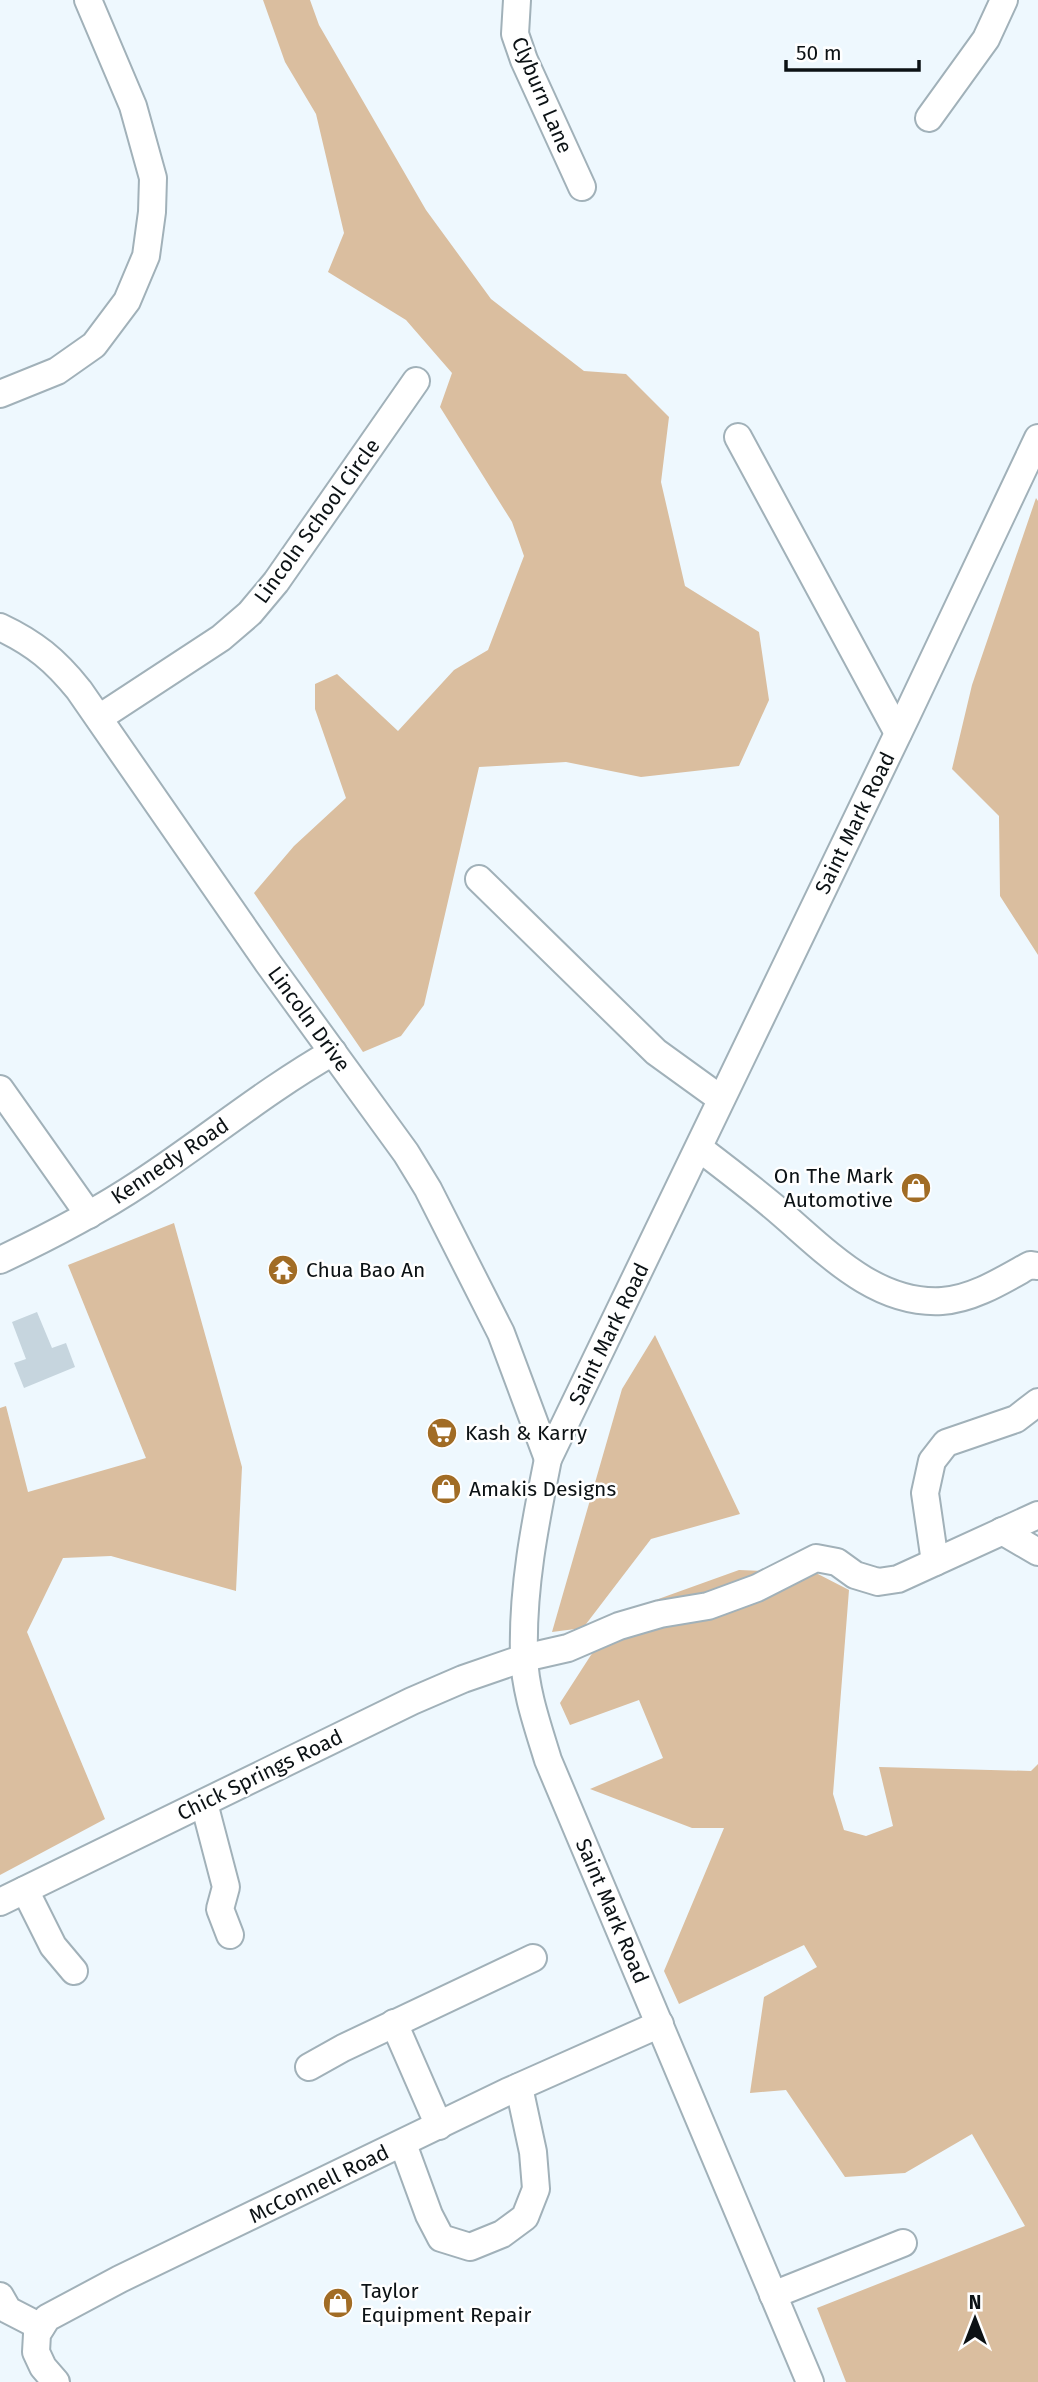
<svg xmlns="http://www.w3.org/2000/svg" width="1038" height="2382" font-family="'Fira Sans',sans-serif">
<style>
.forest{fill:#dabe9f}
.building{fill:#c6d5de}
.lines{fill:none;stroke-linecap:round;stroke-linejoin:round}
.minor-casing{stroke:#a1b1b9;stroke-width:30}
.minor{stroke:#fff;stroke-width:26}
.labels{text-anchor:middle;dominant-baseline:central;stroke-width:5;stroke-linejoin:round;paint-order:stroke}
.street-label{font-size:21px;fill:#0c1215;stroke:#fff}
.poi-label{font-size:21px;fill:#0c1215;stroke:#fff;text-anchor:start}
</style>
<rect width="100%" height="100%" fill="#eef8fe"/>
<g class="forest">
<polygon points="263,0 310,0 319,25 426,210 491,299 584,371 626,374 669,417 661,482 685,586 759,632 769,700 739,766 641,777 566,762 479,767 424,1005 401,1036 363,1052 254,893 294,846 346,798 315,709 315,684 337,674 398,731 454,670 488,650 524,556 512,522 440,407 452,373 406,320 328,272 344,233 316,114 285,62"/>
<polygon points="1036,498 1038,501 1038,955 1000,896 999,816 952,769 972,685"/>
<polygon points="174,1223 242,1467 236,1591 111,1556 63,1558 27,1632 105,1819 0,1875 0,1408 6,1406 28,1492 146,1458 68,1265"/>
<polygon points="655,1335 740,1514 651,1539 583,1628 552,1632 622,1389"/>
<polygon points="739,1570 816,1573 849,1590 833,1794 844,1830 866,1836 893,1826 879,1767 1031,1771 1038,1764 1038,2382 846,2382 817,2308 1025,2226 972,2134 905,2173 845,2177 786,2090 750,2093 764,1997 817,1967 804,1945 679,2004 664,1971 724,1828 692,1828 590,1789 663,1758 639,1700 570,1725 560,1703 591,1655 625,1611"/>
</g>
<polygon class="building" points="37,1312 52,1348 66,1343 75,1367 24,1388 14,1363 26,1359 12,1322"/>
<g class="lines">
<g class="minor-casing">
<g id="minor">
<polyline points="517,0 515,34 524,60 582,187"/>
<polyline points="929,118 986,39 1004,0"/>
<polyline points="0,394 57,371 94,345 127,301 146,256 152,212 153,178 133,106 88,0"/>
<polyline points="738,437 898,733"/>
<path d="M0,627C34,643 55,660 79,690L268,963L406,1153L428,1189L501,1333L548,1459"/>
<polyline points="99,718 221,638 250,613 276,582 416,381"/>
<polyline points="479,879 656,1052 721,1099"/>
<polyline points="0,1089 89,1215"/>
<path d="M699,1148C724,1167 750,1187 774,1207C823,1248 873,1305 942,1301C973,1299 1003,1280 1030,1265L1038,1266"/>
<path d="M0,1260C49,1237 97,1212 142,1182C206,1140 266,1090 333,1052"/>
<polyline points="1002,1531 1038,1552"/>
<polyline points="935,1562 925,1493 932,1461 946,1443 1016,1419 1038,1402"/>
<polyline points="204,1803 226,1887 220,1909 230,1935"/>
<polyline points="25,1890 53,1946 74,1971"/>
<polyline points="0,1902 412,1701 463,1679 524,1658 568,1648 619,1626 660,1614 708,1606 757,1588 816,1558 837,1562 855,1575 878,1582 898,1579 1038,1515"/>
<polyline points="394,2023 439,2126"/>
<polyline points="309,2067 343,2048 533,1958"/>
<polyline points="403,2144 429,2215 441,2238 470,2247 502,2234 525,2217 536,2189 533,2152 519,2087"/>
<polyline points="773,2295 903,2243"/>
<polyline points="0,2296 8,2310 41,2327"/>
<polyline points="56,2382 43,2367 36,2352 37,2334 47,2318 120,2279 507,2092 660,2024"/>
<path d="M810,2382L548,1760C538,1727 525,1691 524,1656C522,1589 535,1524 548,1459L906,717L1038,438"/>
</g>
</g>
<use href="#minor" class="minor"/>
</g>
<defs>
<g id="shop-disc" transform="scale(1.575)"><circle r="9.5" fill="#a16c25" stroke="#fff"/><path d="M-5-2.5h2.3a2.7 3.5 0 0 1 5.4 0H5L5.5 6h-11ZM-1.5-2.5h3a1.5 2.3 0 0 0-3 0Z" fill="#fff"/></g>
<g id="temple-disc" transform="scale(1.575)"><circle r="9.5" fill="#a16c25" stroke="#fff"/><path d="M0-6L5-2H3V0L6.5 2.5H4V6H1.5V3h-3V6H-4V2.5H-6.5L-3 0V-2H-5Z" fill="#fff"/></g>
<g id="supermarket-disc" transform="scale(1.575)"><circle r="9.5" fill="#a16c25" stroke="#fff"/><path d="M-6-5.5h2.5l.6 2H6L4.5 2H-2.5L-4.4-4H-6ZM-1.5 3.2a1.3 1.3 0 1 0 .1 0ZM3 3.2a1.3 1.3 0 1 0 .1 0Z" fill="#fff"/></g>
</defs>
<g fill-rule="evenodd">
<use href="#shop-disc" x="916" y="1188"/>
<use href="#temple-disc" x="283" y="1270"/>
<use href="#supermarket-disc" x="442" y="1433"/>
<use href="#shop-disc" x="446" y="1489"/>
<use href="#shop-disc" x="338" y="2303"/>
</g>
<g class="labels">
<g class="street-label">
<text transform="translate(542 95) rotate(67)">Clyburn Lane</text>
<text transform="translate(317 521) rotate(-54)">Lincoln School Circle</text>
<text transform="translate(855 823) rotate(-64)">Saint Mark Road</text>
<text transform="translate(309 1019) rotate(54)">Lincoln Drive</text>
<text transform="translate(170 1161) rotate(-34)">Kennedy Road</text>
<text transform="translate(609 1334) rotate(-64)">Saint Mark Road</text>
<text transform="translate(260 1775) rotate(-26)">Chick Springs Road</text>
<text transform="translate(612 1911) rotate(67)">Saint Mark Road</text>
<text transform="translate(319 2184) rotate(-26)">McConnell Road</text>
</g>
<g class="poi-label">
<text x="893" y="1176" text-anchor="end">On The Mark<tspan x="893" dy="24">Automotive</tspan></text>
<text x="306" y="1270">Chua Bao An</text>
<text x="465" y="1433">Kash &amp; Karry</text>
<text x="469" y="1489">Amakis Designs</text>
<text x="361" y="2291">Taylor<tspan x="361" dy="24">Equipment Repair</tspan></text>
</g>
</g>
<g transform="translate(975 2319)" stroke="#ffffff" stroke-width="5" paint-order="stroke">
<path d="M0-5L12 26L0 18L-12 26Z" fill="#0c1215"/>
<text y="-10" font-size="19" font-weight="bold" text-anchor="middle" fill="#0c1215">N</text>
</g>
<path d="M786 60v10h133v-10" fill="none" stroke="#0c1215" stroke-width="3.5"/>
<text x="796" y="60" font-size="21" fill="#0c1215" stroke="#ffffff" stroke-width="5" paint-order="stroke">50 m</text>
</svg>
